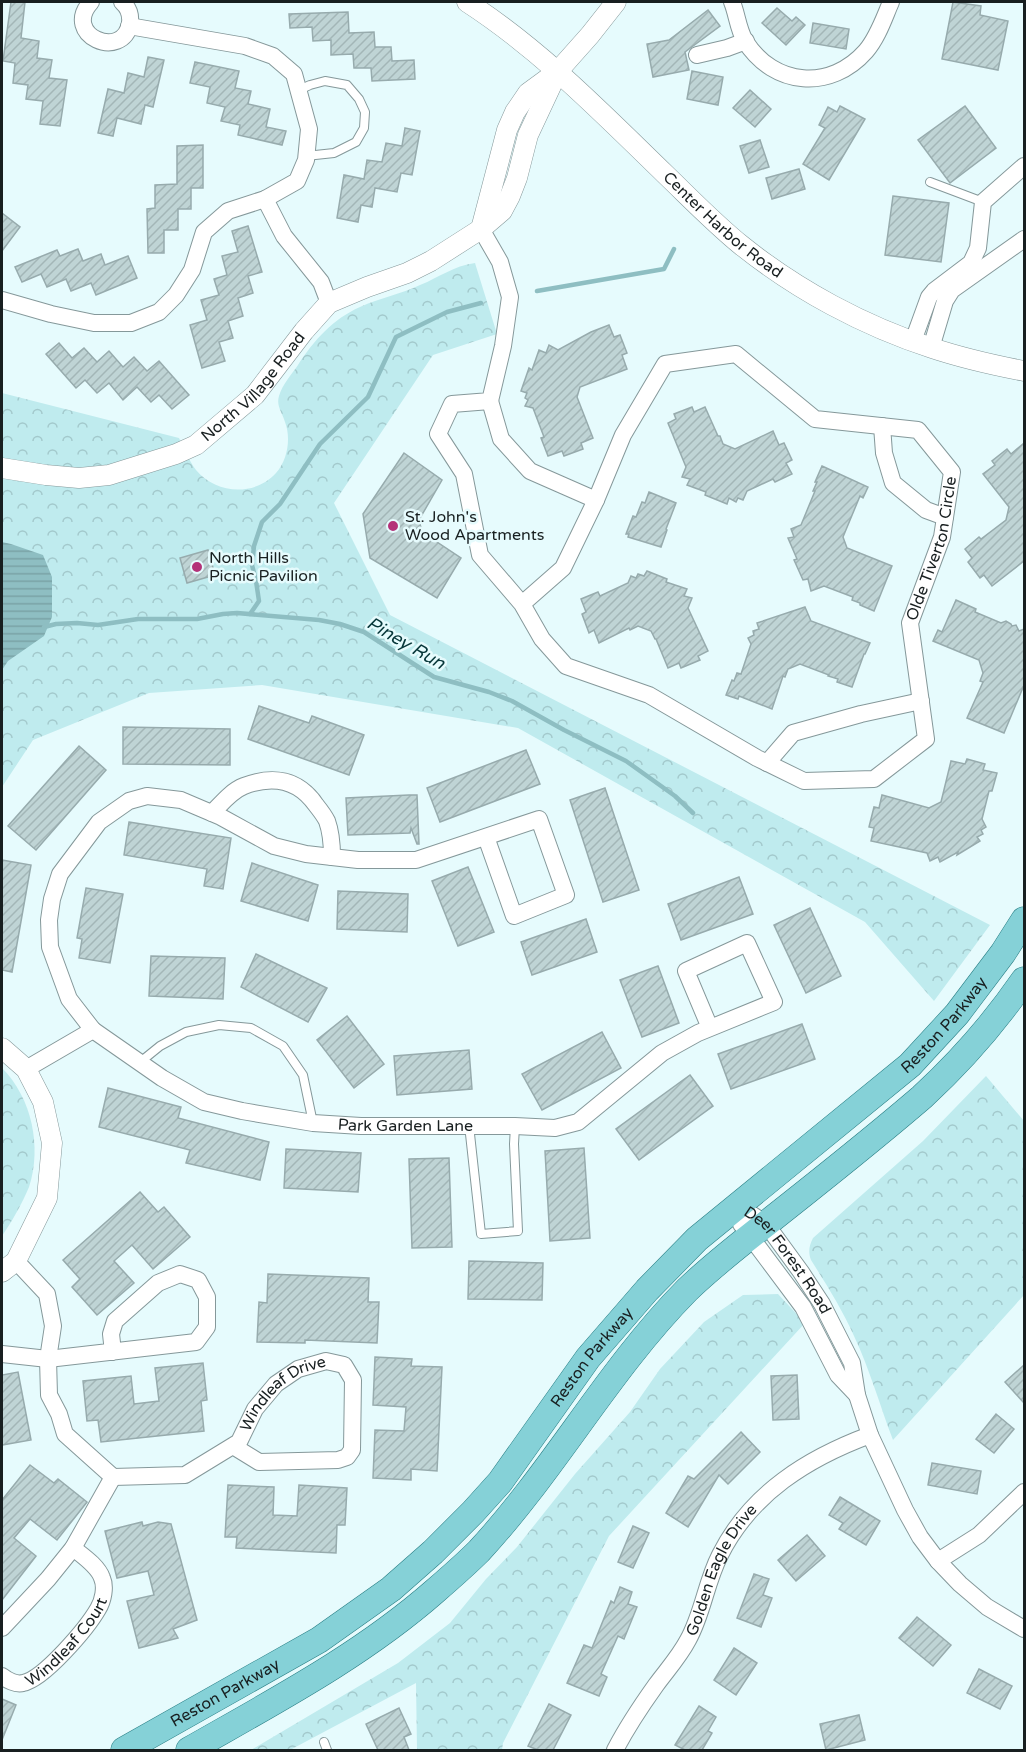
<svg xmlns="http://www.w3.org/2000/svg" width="1026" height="1752" font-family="'Varela Round',sans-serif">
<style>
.forest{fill:url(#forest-crowns)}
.water{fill:url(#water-rules)}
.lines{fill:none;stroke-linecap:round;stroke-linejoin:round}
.stream{stroke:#8ebec2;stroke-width:4.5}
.building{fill:url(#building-hatch);stroke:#97abad;stroke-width:1.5}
.service-casing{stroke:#85989a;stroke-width:10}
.minor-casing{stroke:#85989a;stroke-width:18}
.tertiary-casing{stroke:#85989a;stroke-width:21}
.primary-casing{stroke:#2a7f85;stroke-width:27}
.service{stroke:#fff;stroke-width:8}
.minor{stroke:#fff;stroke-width:16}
.tertiary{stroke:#fff;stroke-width:20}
.primary{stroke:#85d1d7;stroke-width:26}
.poi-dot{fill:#b43178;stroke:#e6fbfd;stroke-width:2}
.labels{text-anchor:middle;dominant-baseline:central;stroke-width:5;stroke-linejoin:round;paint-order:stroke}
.street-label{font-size:16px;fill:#181f20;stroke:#e6fbfd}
.poi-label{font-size:16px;fill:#181f20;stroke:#e6fbfd;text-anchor:start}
.water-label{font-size:18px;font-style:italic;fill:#07373a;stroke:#e6fbfd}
</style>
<defs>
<pattern id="forest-crowns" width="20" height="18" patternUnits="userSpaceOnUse" patternTransform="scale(1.5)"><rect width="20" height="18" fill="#bfebee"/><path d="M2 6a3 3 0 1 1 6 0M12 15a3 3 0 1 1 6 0" fill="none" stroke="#a3c9cc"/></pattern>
<pattern id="water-rules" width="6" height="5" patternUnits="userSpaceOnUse" patternTransform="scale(1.5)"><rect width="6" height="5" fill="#8ebec2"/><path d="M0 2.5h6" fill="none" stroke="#7aa3a6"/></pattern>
<pattern id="building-hatch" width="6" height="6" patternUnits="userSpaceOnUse" patternTransform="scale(1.5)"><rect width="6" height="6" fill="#bfd4d5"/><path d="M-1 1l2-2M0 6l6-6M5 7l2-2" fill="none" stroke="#a3b6b7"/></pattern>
</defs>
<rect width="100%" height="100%" fill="#e6fbfd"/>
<g class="forest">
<path d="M475,263L497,334L433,355L334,503L390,615L990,925L934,1001L865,922L518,728L262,685L149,693L33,740L2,787V393L179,438C184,448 189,461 196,470C216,494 254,497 276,473C288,459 291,438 285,422C282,412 276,406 279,396C282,385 292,374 298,365C314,340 333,319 360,307C380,298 401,294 420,285C440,277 453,266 475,263Z"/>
<path d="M2,1068C32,1098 42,1147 29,1187C22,1204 12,1221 2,1236Z"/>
<path d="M986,1076L1024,1121V1295L893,1440C880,1406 870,1370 854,1336C842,1309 826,1284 811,1260C808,1252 809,1246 813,1238L923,1141Z"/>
<polygon points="778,1294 805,1323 609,1536 503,1743 502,1750 417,1750 416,1683 290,1750 251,1750 398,1663 450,1623 486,1579 517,1547 575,1474 630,1412 660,1369 704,1322 743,1295"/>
</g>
<polygon class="water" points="2,542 11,544 43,555 52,577 52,617 44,636 8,661 2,670"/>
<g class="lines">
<g class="stream">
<polyline points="537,291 664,269 674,249"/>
<polyline points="250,614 259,601 256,581 252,565 254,546 262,522 280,504 320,444 368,397 396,337 447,312 481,303"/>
<polyline points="44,627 56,624 77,623 98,625 138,619 197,619 223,614 237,613 319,620 340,624 364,632 434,677 489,692 512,701 564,730 626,761 675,796 693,813"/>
</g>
</g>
<g class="building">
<polygon points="11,2 25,2 21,38 39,41 37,58 52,60 49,78 67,80 60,126 40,124 43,101 26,99 28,85 13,83 15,63 3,61"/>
<polygon points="953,2 981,6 980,15 1008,21 998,70 942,59"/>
<polygon points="777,8 792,21 796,17 805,25 786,45 762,23"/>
<polygon points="708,10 720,26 685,52 689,70 653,77 647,44 669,40"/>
<polygon points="348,12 349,33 374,32 375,47 391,47 392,61 414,60 415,79 372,81 371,68 354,68 353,54 331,55 331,40 313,41 312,27 290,28 289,14"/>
<polygon points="813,23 849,29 846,49 810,43"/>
<polygon points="148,57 164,60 153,107 145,105 141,124 117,118 113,136 98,133 108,89 124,93 128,73 144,77"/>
<polygon points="195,62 239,71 235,88 251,91 248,104 270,109 266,127 286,131 282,145 238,135 240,125 221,121 225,107 207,103 210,87 190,83"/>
<polygon points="692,71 723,77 718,105 687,99"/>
<polygon points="750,90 771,109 755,127 733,108"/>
<polygon points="840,106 865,119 829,180 803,164 825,128 819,125 828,107 837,112"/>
<polygon points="965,106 996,148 950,183 918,140"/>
<polygon points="405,128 420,131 412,175 401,173 397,192 375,188 372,207 361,205 358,222 337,218 344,175 364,179 367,160 382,162 386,143 402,146"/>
<polygon points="760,140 769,167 749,173 740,146"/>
<polygon points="203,145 203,188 191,188 191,209 178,209 178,230 164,230 164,253 148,253 147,209 155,208 155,185 177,184 177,146"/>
<polygon points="799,169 805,189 772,199 766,178"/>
<polygon points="893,196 949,203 941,262 885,255"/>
<polygon points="2,213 20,227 2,251"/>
<polygon points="248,226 262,272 248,276 253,293 238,298 243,316 228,321 233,338 219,342 225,361 202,368 190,325 207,320 201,300 219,295 214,279 227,275 222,256 238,252 232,231"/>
<polygon points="78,249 83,261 101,254 105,265 128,256 137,278 96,295 91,283 71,291 66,279 47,287 41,274 22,282 15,267 57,250 60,256"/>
<polygon points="609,325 614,337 620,335 627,353 622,355 627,369 580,387 577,397 593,438 581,443 583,449 564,456 562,451 548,456 541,438 544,437 533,408 525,406 528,400 525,398 527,393 521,391 529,368 532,370 539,350 546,353 549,345 558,350 591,332"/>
<polygon points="59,343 72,358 84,348 97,362 109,351 123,367 134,357 147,371 159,361 189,395 172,409 159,395 151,402 137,387 123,400 109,383 97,393 85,380 76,388 46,354"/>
<polygon points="692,407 694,412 705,407 718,436 720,436 723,444 735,449 773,431 779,445 784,443 792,460 786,463 792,474 775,482 773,479 747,491 743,500 738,498 736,502 729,498 727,504 705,495 706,492 687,485 690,479 682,477 686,467 668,423 676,419 674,414"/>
<polygon points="1024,443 1024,561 992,586 984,575 980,578 968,562 972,558 965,549 979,537 981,539 1006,520 1009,507 983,474 995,465 992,461 1007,449 1011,454"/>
<polygon points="404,453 442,480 419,520 422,532 461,558 437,598 370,558 363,514"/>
<polygon points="822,466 868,487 863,498 860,496 843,537 847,548 892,566 874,611 860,605 860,603 852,600 853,597 824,586 811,591 808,579 803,580 794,560 797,559 788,538 794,537 791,529 801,525 815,491 813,491 817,482 815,482"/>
<polygon points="649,492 676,503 666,529 667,530 661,547 628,537 629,534 626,534 633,516 636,517 642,502 645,503"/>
<polygon points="208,550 215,575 187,583 180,558"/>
<polygon points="647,571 667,579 666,582 687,589 684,596 692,598 688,608 708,651 698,656 700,660 681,668 679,663 668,668 656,639 655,639 651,631 638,626 630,630 629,628 599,643 594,630 589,633 582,614 586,612 581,599 598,592 600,596 628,583 631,576 636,578 638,574 644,576"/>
<polygon points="956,600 976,609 975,612 1001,623 1006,621 1011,624 1012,626 1016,625 1019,631 1024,629 1024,685 1004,733 967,718 983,682 980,681 983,673 979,660 933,641 938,630 942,632"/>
<polygon points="805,607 811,621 870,643 865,654 864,654 852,687 837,682 838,679 828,676 829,675 800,664 788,669 785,677 783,676 772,709 739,696 738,699 726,695 732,680 734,681 737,673 741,674 751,644 748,638 754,635 753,631 759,629 757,623"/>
<polygon points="259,706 309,723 312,716 364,735 349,775 248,739"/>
<polygon points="123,727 230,729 230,765 123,764"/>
<polygon points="79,746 106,770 36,850 8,826"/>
<polygon points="526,750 540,784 440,822 427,788"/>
<polygon points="967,759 985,764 983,770 997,773 992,791 989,791 982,819 986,827 981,830 983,834 977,837 980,841 957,855 958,852 940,862 938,857 930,861 927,853 871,841 874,828 869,827 874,807 879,808 882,795 929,808 941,802 951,761 965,764"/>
<polygon points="605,788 639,890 603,902 570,800"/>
<polygon points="409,795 417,795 419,844 417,844 411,828 410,833 348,835 346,798"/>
<polygon points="129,822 231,838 223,889 204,886 207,869 124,855"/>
<polygon points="2,860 31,865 12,972 2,970"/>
<polygon points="252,863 318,885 308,921 241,901"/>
<polygon points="468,867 494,932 458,946 432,881"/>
<polygon points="739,877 753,914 681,940 668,904"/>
<polygon points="86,888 123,894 110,963 79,958 82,939 77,938"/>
<polygon points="338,891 408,894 407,932 337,929"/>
<polygon points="810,908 841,976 806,993 774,925"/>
<polygon points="586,919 597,952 532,975 521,942"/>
<polygon points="256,954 327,988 308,1022 241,987"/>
<polygon points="151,956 225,958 223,999 149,996"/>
<polygon points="658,966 679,1023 642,1037 620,980"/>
<polygon points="347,1016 384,1064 354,1088 317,1040"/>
<polygon points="802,1024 815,1059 731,1089 718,1054"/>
<polygon points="602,1032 621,1068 542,1110 522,1074"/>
<polygon points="469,1050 472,1089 397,1095 394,1056"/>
<polygon points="690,1075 713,1106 639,1160 616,1129"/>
<polygon points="108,1088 181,1107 178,1118 269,1142 260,1180 186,1163 190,1150 99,1127"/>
<polygon points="584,1148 590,1238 550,1241 545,1151"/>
<polygon points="286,1149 361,1153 358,1192 284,1188"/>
<polygon points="449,1158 452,1247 412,1248 409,1159"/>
<polygon points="140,1192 158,1212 164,1207 190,1237 153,1269 132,1245 114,1261 134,1283 97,1315 72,1287 80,1279 63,1260"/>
<polygon points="469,1261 543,1263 542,1300 468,1299"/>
<polygon points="268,1274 369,1278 368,1302 379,1302 377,1343 305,1340 305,1343 257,1342 259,1302 267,1303"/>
<polygon points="375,1357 412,1359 411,1366 442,1367 437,1471 411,1469 411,1480 373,1478 375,1430 404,1431 406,1407 373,1405"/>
<polygon points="203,1363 207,1400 201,1401 204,1431 101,1442 98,1420 87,1421 83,1381 131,1376 134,1404 159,1401 155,1368"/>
<polygon points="1024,1365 1024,1403 1005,1382"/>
<polygon points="18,1372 31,1440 2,1445 2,1375"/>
<polygon points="797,1375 799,1419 773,1420 771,1376"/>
<polygon points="996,1414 1014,1429 994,1453 976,1439"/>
<polygon points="741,1432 760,1452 728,1484 719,1475 688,1527 666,1513 688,1476 694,1479"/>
<polygon points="932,1463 981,1471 977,1494 928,1485"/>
<polygon points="30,1465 54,1483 58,1479 87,1502 57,1540 30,1519 14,1538 36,1556 2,1600 2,1500"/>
<polygon points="228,1485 274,1487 273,1515 297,1516 299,1485 347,1488 345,1525 337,1525 336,1553 236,1548 237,1537 225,1537"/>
<polygon points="840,1497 880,1521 866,1545 839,1529 843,1523 829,1515"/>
<polygon points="142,1522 143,1526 158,1522 171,1524 197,1620 173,1629 178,1638 139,1648 127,1601 154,1595 148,1571 117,1578 105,1531"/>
<polygon points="633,1526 649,1533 633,1568 618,1562"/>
<polygon points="807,1535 825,1556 796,1581 778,1560"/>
<polygon points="754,1574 769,1579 763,1595 772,1598 761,1627 737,1618"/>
<polygon points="620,1587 632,1592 628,1604 637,1607 624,1639 618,1636 601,1674 607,1677 599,1696 567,1683 584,1645 592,1648 611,1601 614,1603"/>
<polygon points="917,1617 951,1645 933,1666 899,1638"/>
<polygon points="734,1648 757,1663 736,1695 714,1680"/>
<polygon points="979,1669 1012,1686 1000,1709 967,1693"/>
<polygon points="2,1699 16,1705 2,1740"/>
<polygon points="549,1704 571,1715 553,1750 538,1750 528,1746"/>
<polygon points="699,1706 716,1717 708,1731 712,1733 702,1750 685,1750 675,1745"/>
<polygon points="399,1708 411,1734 404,1737 409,1750 378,1750 366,1724"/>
<polygon points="859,1715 865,1740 826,1750 820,1724"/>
</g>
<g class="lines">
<g class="service-casing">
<g id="service">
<polyline points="299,90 310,85 325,81 347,85 359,99 365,112 364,128 356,142 334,153 306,156"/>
<polyline points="930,182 983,202"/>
<polyline points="139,1063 160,1046 186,1032 219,1025 251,1028 283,1046 303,1075 313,1123"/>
<polyline points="469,1125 481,1234 518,1231 514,1144 515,1126"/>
<polyline points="324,1742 327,1750"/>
</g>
</g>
<g class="minor-casing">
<g id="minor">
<path d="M91,2C61,35 123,62 130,23C131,14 128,7 122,2"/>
<path d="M732,2C737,14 738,29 745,41C774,87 831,91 866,51C878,37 884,18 891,2"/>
<polyline points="697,55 727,48 746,41"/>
<polyline points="265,199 284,236 321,282 329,303"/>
<path id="s1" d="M481,229L500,262L510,297L503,346L490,401L452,404L438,434L464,474L480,555L522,604L542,639L566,666L649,695L757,758L804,781L874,779L926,739L910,623L942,537L952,472L918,430L815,419L736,354L665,364L623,435L596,500L563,568L522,604"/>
<polyline points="2,300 51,314 94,323 131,323 159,312 176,295 192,270 204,232 228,211 265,199 297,181 306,160 309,129 294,74 273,56 245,46 129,26"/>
<polyline points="913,341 929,297 934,291 971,263 978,248 983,202 1024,166"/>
<polyline points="931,348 945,301 952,290 1024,239"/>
<polyline points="490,401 501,439 530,471 596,500"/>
<polyline points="882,426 884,453 893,483 926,510 945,517"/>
<polyline points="767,763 793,733 861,714 921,701"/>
<path d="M212,813C221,804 231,791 244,786C273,775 298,779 316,805C320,810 324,815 327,821C331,832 332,845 332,857"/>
<path id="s2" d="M93,1030L162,1078L204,1102L242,1111L313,1123L361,1126H515L555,1128L578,1122L662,1053L698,1033L774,1002L747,943L686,971L710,1028"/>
<polyline points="26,1069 93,1030 69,999 50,947 49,920 52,899 60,874 99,822 129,801 147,796 181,800 221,817 274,846 306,854 358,860 416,860 539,819 566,895 514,916 486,837"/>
<path id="s3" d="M739,1206L766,1224L801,1272L822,1304L852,1363L857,1395L870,1435L905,1510L920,1537L938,1561L960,1584L987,1607L1024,1629"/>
<polyline points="739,1206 741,1224 803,1307 838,1375 857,1395"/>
<path id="s4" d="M16,1261L47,1294L53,1326L48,1359L49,1395L59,1414L65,1434L113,1477L185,1475L239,1442L255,1409L276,1384L298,1369L326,1361L344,1365L353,1380L352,1450L347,1457L338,1460L259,1462L233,1446"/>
<polyline points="2,1354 48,1359 196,1342 207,1327 207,1297 198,1280 180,1274 158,1283 115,1321 111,1334 113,1352"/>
<polyline points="938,1561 979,1535 1024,1492"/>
<polyline points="2,1628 48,1579 73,1548 113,1477"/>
<path id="s5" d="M2,1676C7,1680 16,1685 23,1683C44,1679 87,1628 98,1609C103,1601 106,1587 102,1578C98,1566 83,1556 73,1548"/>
<path id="s6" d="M615,1750C627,1727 641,1706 656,1685C667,1670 679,1657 688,1640C703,1613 706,1582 720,1555C751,1493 808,1458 870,1435"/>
</g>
</g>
<g class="tertiary-casing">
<g id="tertiary">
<path id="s7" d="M467,2C541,50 602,113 665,174C690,198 714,223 741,245C797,290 864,326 932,348C962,358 993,365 1024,371"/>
<polyline points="481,229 507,130 515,112 528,93 558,71 590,35 616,2"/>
<path id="s8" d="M2,468L46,475L79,478L109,475L176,454L196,445L255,395L304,331L329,303L367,287L407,273L431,261L481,229L502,211L510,196L517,178L528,135L558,71"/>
<polyline points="2,1048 26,1069 43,1102 52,1143 47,1198 16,1261 2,1272"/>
</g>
</g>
<g class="primary-casing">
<g id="primary">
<path id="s9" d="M124,1750L319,1640L391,1589L433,1552L473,1512L500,1482L588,1358L647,1290L697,1239L910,1065L957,1014L1003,953L1024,920"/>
<path d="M189,1750C273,1702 361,1656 435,1591C450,1578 465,1565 479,1551C555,1469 608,1370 687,1290C712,1266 740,1244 767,1223C819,1182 872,1140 922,1097C960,1062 995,1022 1024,980"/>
</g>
</g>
<use href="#service" class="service"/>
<use href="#minor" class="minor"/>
<use href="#tertiary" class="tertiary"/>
<use href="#primary" class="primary"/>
</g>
<g class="poi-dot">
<circle cx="393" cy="526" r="6"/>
<circle cx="197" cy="567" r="6"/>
</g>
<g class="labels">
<g class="street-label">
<text stroke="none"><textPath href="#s7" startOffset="340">Center Harbor Road</textPath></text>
<text stroke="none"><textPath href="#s8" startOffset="282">North Village Road</textPath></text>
<text stroke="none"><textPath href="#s1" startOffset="1119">Olde Tiverton Circle</textPath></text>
<text stroke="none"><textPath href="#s9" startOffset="1106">Reston Parkway</textPath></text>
<text stroke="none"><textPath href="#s2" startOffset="336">Park Garden Lane</textPath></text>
<text stroke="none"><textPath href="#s3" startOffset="74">Deer Forest Road</textPath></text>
<text stroke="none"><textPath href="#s9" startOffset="620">Reston Parkway</textPath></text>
<text stroke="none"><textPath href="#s4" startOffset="458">Windleaf Drive</textPath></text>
<text stroke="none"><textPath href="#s6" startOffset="210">Golden Eagle Drive</textPath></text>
<text stroke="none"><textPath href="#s5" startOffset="84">Windleaf Court</textPath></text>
<text stroke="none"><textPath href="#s9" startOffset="116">Reston Parkway</textPath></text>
</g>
<g class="poi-label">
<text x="405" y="517">St. John's<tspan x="405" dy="18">Wood Apartments</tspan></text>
<text x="209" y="558">North Hills<tspan x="209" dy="18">Picnic Pavilion</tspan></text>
</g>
<g class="water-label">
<text transform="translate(406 643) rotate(30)">Piney Run</text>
</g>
</g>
<rect width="1026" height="1752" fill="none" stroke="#181f20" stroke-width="6"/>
</svg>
